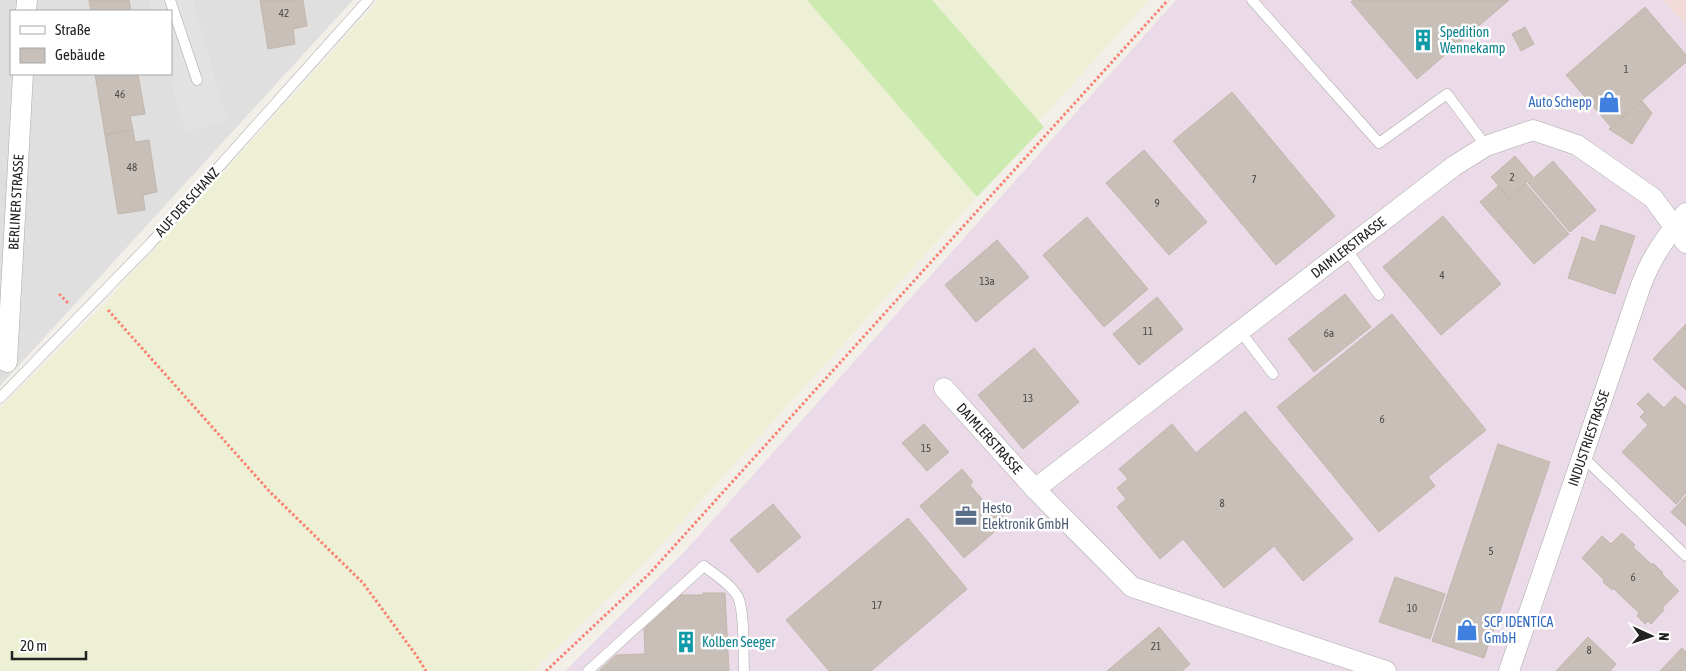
<svg xmlns="http://www.w3.org/2000/svg" width="1686" height="671" font-family="'Asap Condensed',sans-serif">
<style>
.residential{fill:#e0dfdf;fill-rule:evenodd}
.commercial{fill:#f2dad9}
.industrial{fill:#ebdbe8}
.farmland{fill:#eef0d5}
.grass{fill:#cdebb0}
.parking{fill:#e2e2e2}
.building{fill:#c7bfb8;stroke:#c4b6ab}
.lines{fill:none;stroke-linecap:round;stroke-linejoin:round}
.lane-casing{stroke:#a9a9a9;stroke-width:11}
.street-casing{stroke:#a9a9a9;stroke-width:21}
.path{stroke:#fa8072;stroke-width:3;stroke-dasharray:2.5 2.5;stroke-linecap:butt}
.lane{stroke:#fff;stroke-width:10}
.street{stroke:#fff;stroke-width:20}
.labels{text-anchor:middle;dominant-baseline:central;stroke-width:5;stroke-linejoin:round;paint-order:stroke}
.number-label{font-size:11px;fill:#4b4948}
.culture-label{font-size:14px;fill:#0d838f;stroke:#fff;text-anchor:start}
.shop-label{font-size:14px;fill:#366cbe;stroke:#fff;text-anchor:end}
.street-label{font-size:14px;fill:#222;stroke:#fff}
.service-label{font-size:14px;fill:#4e5e75;stroke:#fff;text-anchor:start}
</style>
<rect width="100%" height="100%" fill="#f2efe9"/>
<path class="residential" d="M0,0H353L0,386ZM11,11H171V74H11Z"/>
<polygon class="commercial" points="1663,0 1686,0 1686,26"/>
<polygon class="industrial" points="1176,0 1663,0 1686,26 1686,671 565,671 688,548"/>
<g class="farmland">
<polygon points="379,0 807,0 977,197 648,559 533,671 0,671 0,408 109,299"/>
<polygon points="932,0 1149,0 1039,121"/>
</g>
<polygon class="grass" points="807,0 932,0 1044,127 977,197"/>
<polygon class="parking" points="149,0 193,0 227,121 185,132 169,74 171,74 171,11 152,11"/>
<g class="building">
<polygon points="89,0 129,0 131,11 91,11"/>
<polygon points="260,0 303,0 307,26 293,29 295,44 268,49"/>
<polygon points="1353,0 1509,0 1417,79 1351,2"/>
<polygon points="1645,7 1686,55 1686,62 1611,127 1566,75"/>
<polygon points="1525,27 1534,44 1521,51 1512,34"/>
<polygon points="95,74 138,74 145,114 130,116 133,130 105,135"/>
<polygon points="1232,92 1335,216 1276,265 1173,141"/>
<polygon points="1642,101 1652,113 1632,144 1609,129"/>
<polygon points="133,130 135,142 149,140 157,192 143,195 145,210 118,214 105,135"/>
<polygon points="1144,150 1207,222 1169,255 1106,183"/>
<polygon points="1515,156 1533,177 1509,198 1491,177"/>
<polygon points="1553,161 1596,210 1570,232 1528,183"/>
<polygon points="1526,184 1569,234 1534,264 1480,202 1498,186 1509,199"/>
<polygon points="1443,216 1501,284 1441,335 1383,267"/>
<polygon points="1087,217 1148,289 1104,327 1043,255"/>
<polygon points="1601,225 1635,236 1615,294 1568,278 1582,237 1595,242"/>
<polygon points="997,240 1029,277 976,322 945,285"/>
<polygon points="1345,294 1371,327 1314,372 1288,339"/>
<polygon points="1157,297 1183,329 1139,365 1113,334"/>
<polygon points="1392,314 1486,430 1428,477 1435,486 1379,532 1277,407"/>
<polygon points="1686,324 1686,390 1653,359"/>
<polygon points="1034,348 1079,402 1023,449 978,395"/>
<polygon points="1648,393 1664,408 1675,396 1686,406 1686,493 1676,504 1622,452 1648,425 1640,417 1645,412 1637,404"/>
<polygon points="1245,411 1353,539 1303,581 1274,546 1224,588 1183,539 1160,559 1117,507 1126,499 1117,488 1128,479 1119,469 1172,424 1196,453"/>
<polygon points="924,424 949,452 927,471 902,443"/>
<polygon points="1498,444 1550,462 1484,658 1432,641"/>
<polygon points="962,469 973,482 970,485 992,511 996,508 1007,521 964,558 920,506"/>
<polygon points="1686,496 1686,526 1671,512"/>
<polygon points="773,504 801,537 758,573 730,540"/>
<polygon points="908,518 967,589 871,671 829,671 786,620"/>
<polygon points="1622,533 1635,545 1633,547 1652,565 1653,563 1663,573 1662,574 1679,591 1662,608 1664,610 1651,624 1648,621 1645,624 1637,616 1639,613 1613,588 1612,590 1603,582 1604,580 1582,558 1602,536 1611,544"/>
<polygon points="1395,577 1445,594 1430,639 1379,622"/>
<polygon points="703,593 725,593 729,671 599,671 616,655 645,654 644,629 681,595 703,595"/>
<polygon points="1159,627 1190,664 1182,671 1107,671"/>
<polygon points="1588,637 1616,664 1610,671 1556,671"/>
<polygon points="1682,648 1686,652 1686,671 1660,671"/>
</g>
<g class="lines">
<g class="lane-casing">
<g id="lane">
<polyline points="170,0 197,80"/>
<polyline points="1252,0 1379,143 1447,94 1486,146"/>
<polyline points="1347,250 1379,295"/>
<polyline points="1240,331 1273,374"/>
<polyline points="0,398 150,244 368,0"/>
<polyline points="1582,456 1686,556"/>
<path d="M588,671L704,566C715,575 731,584 738,597C745,613 743,652 744,671"/>
</g>
</g>
<g class="street-casing">
<g id="street">
<polyline points="26,11 27,0"/>
<path id="s1" d="M7,362L23,74"/>
<path id="s2" d="M944,388L1035,489"/>
<path id="s3" d="M1386,671L1132,587L1035,489L1454,166L1486,146L1533,130L1577,145L1653,198L1686,243"/>
<path id="s4" d="M1509,671L1641,285C1652,256 1666,237 1686,213"/>
</g>
</g>
<g class="path">
<polyline points="59,294 69,304"/>
<polyline points="108,310 270,492 363,583 416,655 426,671"/>
<polyline points="546,671 649,574 1168,0"/>
</g>
<use href="#lane" class="lane"/>
<use href="#street" class="street"/>
</g>
<defs>
<g id="building-bare" transform="scale(1.725)"><path d="M-4-6H4V6H1V3H-1V6H-4ZM-2.5-4.3h1.7v1.8h-1.7ZM.8-4.3h1.7v1.8H.8ZM-2.5-1h1.7V.8h-1.7ZM.8-1h1.7V.8H.8Z" fill="#0f9aa8" stroke="#fff" stroke-width="2.5" paint-order="stroke"/></g>
<g id="shop-bare" transform="scale(1.725)"><path d="M-5-2.5h2.3a2.7 3.5 0 0 1 5.4 0H5L5.5 6h-11ZM-1.5-2.5h3a1.5 2.3 0 0 0-3 0Z" fill="#3f7fe0" stroke="#fff" stroke-width="2.5" paint-order="stroke"/></g>
<g id="office-bare" transform="scale(1.725)"><path d="M-6-3h4V-5.5h4V-3h4V5H-6ZM-1-4.5V-3h2v-1.5ZM-6 0V1H6V0Z" fill="#5c6f8a" stroke="#fff" stroke-width="2.5" paint-order="stroke"/></g>
</defs>
<g fill-rule="evenodd">
<use href="#building-bare" x="1423" y="40"/>
<use href="#shop-bare" x="1609" y="102"/>
<use href="#office-bare" x="966" y="516"/>
<use href="#shop-bare" x="1467" y="630"/>
<use href="#building-bare" x="686" y="642"/>
</g>
<g class="labels">
<g class="number-label">
<text x="284" y="13">42</text>
<text x="1626" y="69">1</text>
<text x="120" y="94">46</text>
<text x="132" y="167">48</text>
<text x="1512" y="177">2</text>
<text x="1254" y="179">7</text>
<text x="1157" y="203">9</text>
<text x="1442" y="275">4</text>
<text x="987" y="281">13a</text>
<text x="1148" y="331">11</text>
<text x="1329" y="333">6a</text>
<text x="1028" y="398">13</text>
<text x="1382" y="419">6</text>
<text x="926" y="448">15</text>
<text x="1222" y="503">8</text>
<text x="1491" y="551">5</text>
<text x="1633" y="577">6</text>
<text x="877" y="605">17</text>
<text x="1412" y="608">10</text>
<text x="1156" y="646">21</text>
<text x="1589" y="650">8</text>
</g>
<g class="culture-label">
<text x="1440" y="32">Spedition<tspan x="1440" dy="16">Wennekamp</tspan></text>
<text x="702" y="642">Kolben Seeger</text>
</g>
<g class="shop-label">
<text x="1592" y="102">Auto Schepp</text>
<text x="1484" y="622" text-anchor="start">SCP IDENTICA<tspan x="1484" dy="16">GmbH</tspan></text>
</g>
<g class="street-label">
<text transform="translate(187 202) rotate(-48)">AUF DER SCHANZ</text>
<text stroke="none"><textPath href="#s1" startOffset="160">BERLINER STRASSE</textPath></text>
<text stroke="none"><textPath href="#s3" startOffset="801">DAIMLERSTRASSE</textPath></text>
<text stroke="none"><textPath href="#s4" startOffset="246">INDUSTRIESTRASSE</textPath></text>
<text stroke="none"><textPath href="#s2" startOffset="68">DAIMLERSTRASSE</textPath></text>
</g>
<g class="service-label">
<text x="982" y="508">Hesto<tspan x="982" dy="16">Elektronik GmbH</tspan></text>
</g>
</g>
<rect x="10" y="10" width="162" height="65" fill="#ffffff" stroke="#a7a7a7"/>
<rect x="20" y="26" width="25" height="8" fill="#ffffff" stroke="#a7a7a7"/>
<text x="55" y="35" font-size="15" fill="#222222">Straße</text>
<rect x="20" y="48" width="25" height="15" fill="#c7bfb8" stroke="#a7a7a7"/>
<text x="55" y="60" font-size="15" fill="#222222">Gebäude</text>
<g transform="translate(1651 636) rotate(93)" stroke="#ffffff" stroke-width="4" paint-order="stroke">
<path d="M0-4L9 19L0 12L-9 19Z" fill="#222222"/>
<text y="-8" font-size="14" font-weight="bold" text-anchor="middle" fill="#222222">N</text>
</g>
<path d="M12 651v8h74v-8" fill="none" stroke="#222222" stroke-width="2.5"/>
<text x="20" y="651" font-size="15" fill="#222222" stroke="#ffffff" stroke-width="4" paint-order="stroke">20 m</text>
</svg>
